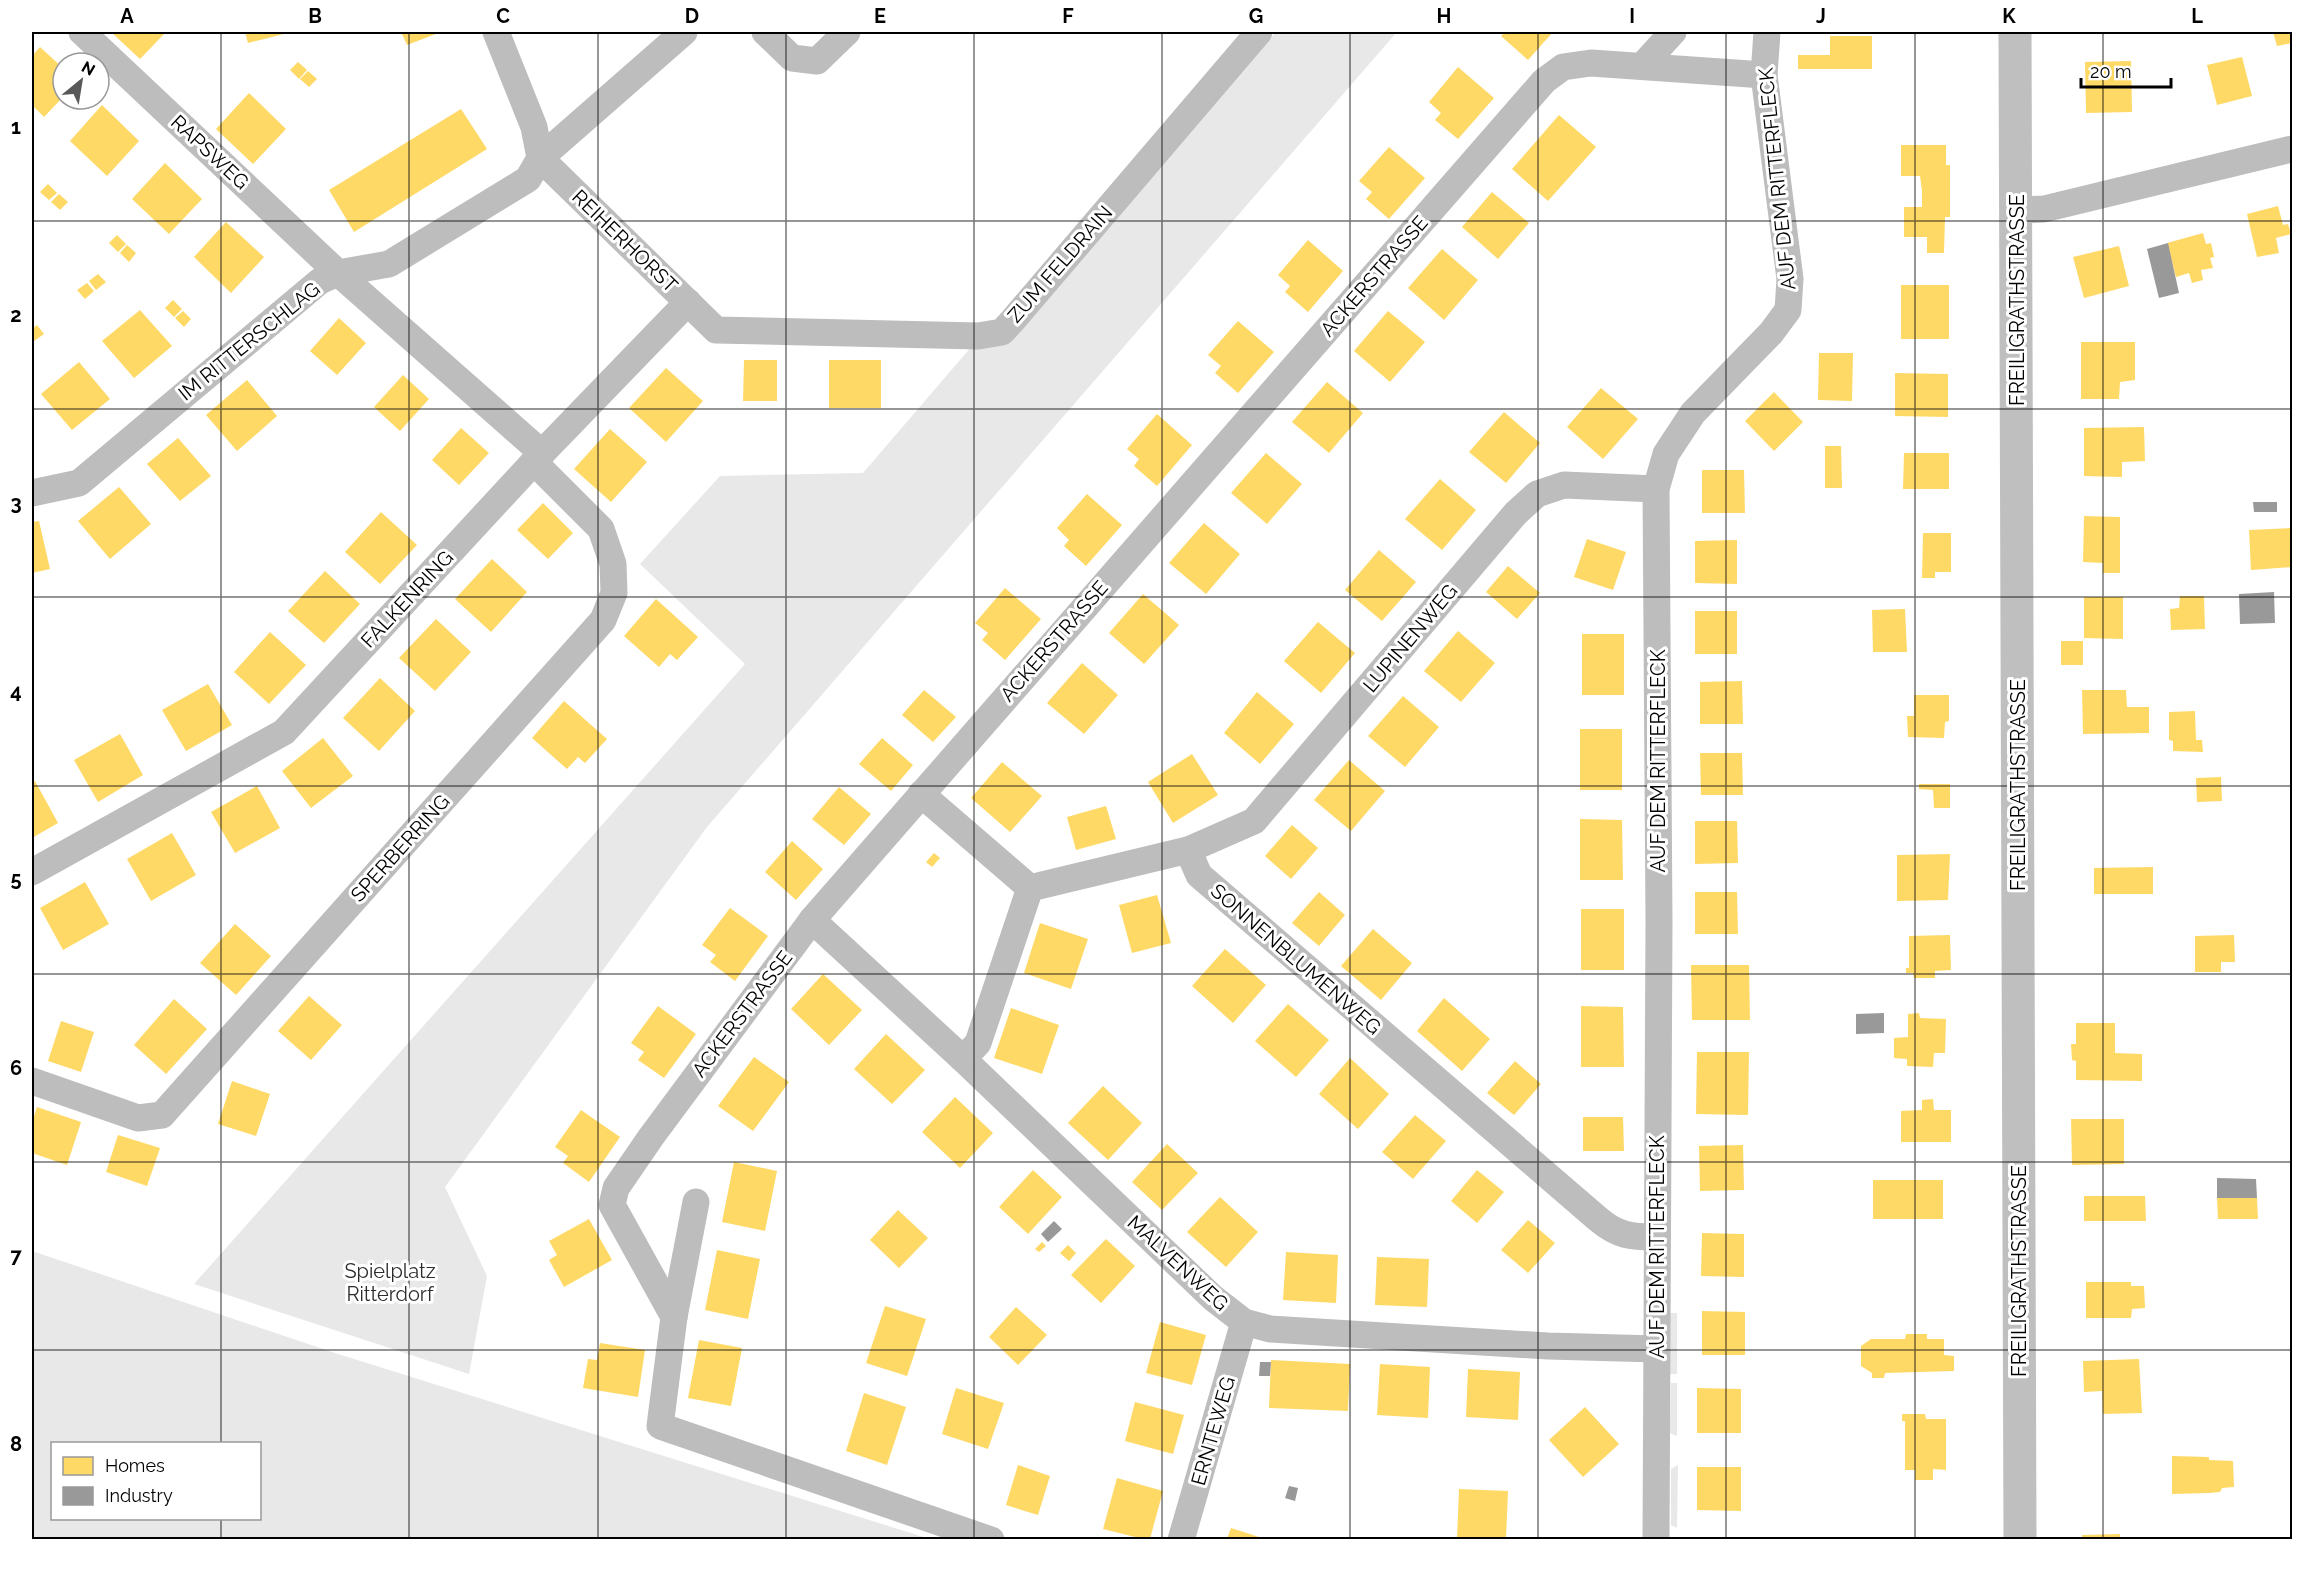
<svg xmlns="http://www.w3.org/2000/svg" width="2324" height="1571" font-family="Raleway,sans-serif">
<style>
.green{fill:#e8e8e8;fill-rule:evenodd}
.homes{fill:#ffd966}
.industry{fill:#999}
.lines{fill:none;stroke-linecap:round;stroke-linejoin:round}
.street{stroke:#bdbdbd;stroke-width:27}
.secondary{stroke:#bfbfbf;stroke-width:33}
.grid{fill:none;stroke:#000;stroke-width:1.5;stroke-opacity:0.55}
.labels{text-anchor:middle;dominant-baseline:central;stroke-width:6;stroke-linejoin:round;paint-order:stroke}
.street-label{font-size:20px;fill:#000;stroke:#fff}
.park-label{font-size:20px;fill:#2c2c2c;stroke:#fff}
.neatline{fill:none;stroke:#000;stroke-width:2}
.grid-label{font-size:20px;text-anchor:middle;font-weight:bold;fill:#000}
</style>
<rect width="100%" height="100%" fill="#fff"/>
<g class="green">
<polygon points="1276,32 1397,32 707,827 445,1187 487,1276 469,1374 194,1284 745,664 640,564 720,476 863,473 972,346 1008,342"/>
<path d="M32,1251L338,1354L930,1539H32ZM52,1444H260V1518H52Z"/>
<rect x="1670" y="1313" width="7" height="61"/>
<polygon points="1671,1383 1677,1383 1677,1436 1670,1433"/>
<polygon points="1678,1465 1677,1528 1671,1525 1671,1469"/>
</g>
<g class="homes">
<polygon points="111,32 166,32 140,59"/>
<polygon points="245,32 292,32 248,43"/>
<polygon points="401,32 441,32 407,45"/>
<polygon points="1505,32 1553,32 1528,60 1501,36"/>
<polygon points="2273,32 2292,32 2292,43 2277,46"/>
<polygon points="1830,36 1872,36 1872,69 1798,69 1798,55 1830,55"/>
<polygon points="40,47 63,68 63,97 44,117 32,105 32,56"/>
<polygon points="2242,57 2252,96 2217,105 2207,65"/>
<polygon points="2131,61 2132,112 2086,113 2085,62"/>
<polygon points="298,62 307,70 299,79 290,70"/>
<polygon points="1458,67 1494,98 1458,139 1435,120 1441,113 1429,102"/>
<polygon points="308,71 317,79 309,87 300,79"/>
<polygon points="249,93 286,129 253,164 216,129"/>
<polygon points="102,105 139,141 107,176 70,141"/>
<polygon points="461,109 487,149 354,232 329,190"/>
<polygon points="1559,115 1596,147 1548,201 1512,169"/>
<polygon points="1901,145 1946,145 1946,165 1950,165 1950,217 1945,217 1944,253 1927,253 1927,237 1904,237 1904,207 1922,207 1922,191 1920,176 1901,176"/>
<polygon points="1389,147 1425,178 1389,219 1366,199 1372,192 1359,181"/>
<polygon points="165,163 202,199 169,234 132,199"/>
<polygon points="48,184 57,193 49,200 40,192"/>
<polygon points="1492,192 1529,223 1498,259 1462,227"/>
<polygon points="59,194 68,202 60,210 51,202"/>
<polygon points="2278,206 2283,225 2288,224 2291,234 2276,238 2279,253 2257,257 2247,214"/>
<polygon points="226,222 264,257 231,293 194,257"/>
<polygon points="2203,233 2206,244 2211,243 2214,257 2210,258 2213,268 2201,270 2203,280 2192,283 2189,273 2176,277 2167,243"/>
<polygon points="117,235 126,244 118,252 109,243"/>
<polygon points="1308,240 1343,271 1308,312 1285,292 1290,286 1278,275"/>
<polygon points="127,245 136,253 129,262 120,253"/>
<polygon points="2119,246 2129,286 2084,298 2073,257"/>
<polygon points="1442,249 1478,280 1444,320 1408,288"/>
<polygon points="98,274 106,282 96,290 89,281"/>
<polygon points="87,283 94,291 85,299 77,290"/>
<rect x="1901" y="285" width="48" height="54"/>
<polygon points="173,300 182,309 174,317 165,308"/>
<polygon points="140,310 172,346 134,378 102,341"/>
<polygon points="183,311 191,319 184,327 175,318"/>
<polygon points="1388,311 1425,342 1390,382 1354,351"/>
<polygon points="339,318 366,343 337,375 310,351"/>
<polygon points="1238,321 1274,352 1238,393 1215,373 1221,366 1208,355"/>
<polygon points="37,325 44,334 34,341 32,338 32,329"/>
<polygon points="2081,342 2135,342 2135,380 2120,382 2119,399 2081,399"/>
<polygon points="1819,353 1853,353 1852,401 1818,400"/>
<polygon points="744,360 777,360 777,401 743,401"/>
<rect x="829" y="360" width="52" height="48"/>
<polygon points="79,362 110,399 72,430 41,394"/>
<polygon points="666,368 703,401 666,442 629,408"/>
<polygon points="1895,373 1948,374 1948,417 1895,416"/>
<polygon points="403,375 429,399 400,431 374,407"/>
<polygon points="247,380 277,416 237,451 206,415"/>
<polygon points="1327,382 1363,413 1329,453 1292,422"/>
<polygon points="1601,388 1638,419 1603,459 1567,427"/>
<polygon points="1774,392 1803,422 1774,451 1745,421"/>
<polygon points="1504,412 1540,443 1506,483 1469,452"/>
<polygon points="1157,414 1192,445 1157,486 1134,466 1139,459 1127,449"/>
<polygon points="2144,427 2145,461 2122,462 2122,477 2084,476 2084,428"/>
<polygon points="461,428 489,453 459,485 432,460"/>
<polygon points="610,429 647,462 611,502 574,469"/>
<polygon points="178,438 211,476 180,501 147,464"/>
<polygon points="1825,446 1841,446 1842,488 1825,488"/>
<polygon points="1266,453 1302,484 1267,524 1231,493"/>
<polygon points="1904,453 1949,453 1949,489 1903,489"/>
<polygon points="1702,470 1744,470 1745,513 1702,513"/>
<polygon points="1440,479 1476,510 1442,550 1405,519"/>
<polygon points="119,487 151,524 110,559 78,521"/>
<polygon points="1087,494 1122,525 1086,566 1064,546 1069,540 1057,528"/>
<polygon points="543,503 573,533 548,559 517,530"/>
<polygon points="381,512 417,545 380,584 345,552"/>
<polygon points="2084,516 2120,517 2120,573 2103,573 2103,563 2083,562"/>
<polygon points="39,521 50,569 32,573 32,522"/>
<polygon points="1204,523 1240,554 1206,594 1169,563"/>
<polygon points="2292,528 2292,567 2251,570 2249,530"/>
<polygon points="1923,533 1951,533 1951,572 1935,572 1935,578 1922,578"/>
<polygon points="1587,539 1626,552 1613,590 1574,577"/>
<polygon points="1737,540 1737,584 1695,583 1695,541"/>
<polygon points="1379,550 1416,582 1382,621 1345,590"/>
<polygon points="492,559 527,592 491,632 455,599"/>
<polygon points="1508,566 1540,593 1517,619 1486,592"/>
<polygon points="325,571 360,604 324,643 288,611"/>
<polygon points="1005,588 1041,619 1005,660 982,640 988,633 975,623"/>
<polygon points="1143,594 1179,625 1144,664 1109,633"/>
<polygon points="2180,596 2204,596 2205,629 2171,630 2170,609 2179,608"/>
<polygon points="2084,597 2123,597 2123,639 2084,638"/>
<polygon points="656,599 698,637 677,660 670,654 659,667 624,636"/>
<polygon points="1905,609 1907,652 1873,652 1872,610"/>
<rect x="1695" y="611" width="42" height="43"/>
<polygon points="436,619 471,652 435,691 399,658"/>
<polygon points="1318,622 1355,653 1321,693 1284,661"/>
<polygon points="1458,631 1495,663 1461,702 1424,671"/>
<polygon points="270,632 306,665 269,704 234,672"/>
<rect x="1582" y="634" width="42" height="61"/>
<rect x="2061" y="641" width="22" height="24"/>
<polygon points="1082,663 1118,695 1084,734 1047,703"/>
<polygon points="380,678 415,711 379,751 343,718"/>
<polygon points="1742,681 1743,724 1700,724 1700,682"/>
<polygon points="208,684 232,725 186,751 162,710"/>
<polygon points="924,690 956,717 933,742 902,715"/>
<polygon points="2082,690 2126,690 2127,707 2149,707 2149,733 2083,734"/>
<polygon points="1257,692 1294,724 1260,764 1224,733"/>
<polygon points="1914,695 1949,695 1949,721 1945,722 1944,738 1908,737 1907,716 1914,716"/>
<polygon points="1403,696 1439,727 1405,767 1368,736"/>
<polygon points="564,701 607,739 585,763 578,757 567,769 532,738"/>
<polygon points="2195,711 2196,740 2202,740 2203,752 2173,751 2173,741 2169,740 2169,712"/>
<rect x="1580" y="729" width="42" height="61"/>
<polygon points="120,734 143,775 98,802 74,760"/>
<polygon points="323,738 353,776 311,808 282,771"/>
<polygon points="882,738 913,765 891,791 859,764"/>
<polygon points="1700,753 1742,753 1743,795 1701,795"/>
<polygon points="1192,754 1218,795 1173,823 1148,782"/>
<polygon points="1349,760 1385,791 1351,831 1314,800"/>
<polygon points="1002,762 1042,796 1010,832 971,798"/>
<polygon points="2221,777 2222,801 2197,802 2196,778"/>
<polygon points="35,781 58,823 32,838 32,783"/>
<polygon points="1919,784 1950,784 1950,808 1934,808 1933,790 1919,789"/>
<polygon points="257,786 280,828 235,853 211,812"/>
<polygon points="839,787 871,814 844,845 812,819"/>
<polygon points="1106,806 1116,839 1076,850 1067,817"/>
<polygon points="1580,819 1622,820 1623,880 1580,880"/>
<polygon points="1695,821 1737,821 1738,863 1695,864"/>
<polygon points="1292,825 1318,848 1291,879 1265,856"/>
<polygon points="172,833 196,875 151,901 127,859"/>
<polygon points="792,841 823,869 796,900 765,872"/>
<polygon points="934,853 940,858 932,867 926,862"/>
<polygon points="1950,854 1948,900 1897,901 1897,855"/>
<polygon points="2153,867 2153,894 2094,894 2094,868"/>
<polygon points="85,882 109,924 63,950 40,908"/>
<polygon points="1319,892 1345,915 1319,946 1292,923"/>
<polygon points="1695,892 1737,892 1738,934 1695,934"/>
<polygon points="1157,895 1171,943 1132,953 1119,905"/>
<polygon points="730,908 768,936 735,981 710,962 716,955 702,945"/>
<rect x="1581" y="909" width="43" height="61"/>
<polygon points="1040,923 1088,939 1071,989 1024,973"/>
<polygon points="235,924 271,956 236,995 200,963"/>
<polygon points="1373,929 1412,963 1381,1000 1341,966"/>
<polygon points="1950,935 1951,970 1935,971 1935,978 1914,978 1913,973 1906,973 1906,968 1909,968 1909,936"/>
<polygon points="2234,935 2235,962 2221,962 2221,972 2195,972 2195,936"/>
<polygon points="1225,949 1266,985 1233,1023 1192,986"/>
<polygon points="1691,965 1749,965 1750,1020 1692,1020"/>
<polygon points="823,974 862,1010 829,1045 791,1009"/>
<polygon points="309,996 342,1025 311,1060 278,1031"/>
<polygon points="1444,998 1490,1039 1462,1071 1417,1031"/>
<polygon points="174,999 207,1029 166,1074 134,1045"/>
<polygon points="1288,1004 1329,1040 1296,1077 1255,1041"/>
<polygon points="658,1006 696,1034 664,1078 638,1060 644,1052 631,1043"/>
<polygon points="1581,1006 1623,1007 1624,1067 1581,1067"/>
<polygon points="1011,1008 1059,1025 1042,1074 994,1058"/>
<polygon points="1919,1013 1920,1018 1946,1019 1945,1053 1934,1053 1933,1067 1907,1066 1907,1059 1894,1058 1894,1038 1908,1037 1908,1014"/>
<polygon points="61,1021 94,1032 81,1072 48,1061"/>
<polygon points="2076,1023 2115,1023 2115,1053 2142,1054 2142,1081 2076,1080 2076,1061 2072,1060 2071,1044 2076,1044"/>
<polygon points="886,1034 925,1070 892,1104 854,1069"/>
<polygon points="1697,1052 1749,1052 1748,1115 1696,1114"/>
<polygon points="754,1057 789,1082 753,1131 718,1106"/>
<polygon points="1350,1058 1389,1094 1358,1129 1319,1094"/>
<polygon points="1515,1061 1541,1084 1514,1115 1487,1093"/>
<polygon points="232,1081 270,1094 256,1136 218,1124"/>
<polygon points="1103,1086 1142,1123 1108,1160 1068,1123"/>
<polygon points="955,1097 993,1133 960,1168 922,1132"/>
<polygon points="1933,1099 1934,1110 1951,1110 1951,1142 1901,1142 1901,1111 1922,1110 1922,1100"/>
<polygon points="37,1107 81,1122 67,1165 32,1153 32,1122"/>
<polygon points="581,1110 620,1137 589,1182 563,1163 568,1156 555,1147"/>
<polygon points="1415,1115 1446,1141 1413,1179 1382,1152"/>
<polygon points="1583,1117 1623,1117 1624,1151 1583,1151"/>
<polygon points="2071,1119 2124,1119 2124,1164 2072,1165"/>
<polygon points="118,1135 160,1148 147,1186 106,1172"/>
<polygon points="1167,1144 1198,1173 1162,1210 1132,1182"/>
<polygon points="1743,1145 1744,1190 1700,1191 1699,1146"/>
<polygon points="734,1162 777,1171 765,1231 722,1222"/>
<polygon points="1033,1170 1062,1197 1028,1234 999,1207"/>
<polygon points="1477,1170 1504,1192 1477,1223 1451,1201"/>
<rect x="1873" y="1180" width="70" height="39"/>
<polygon points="2084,1196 2145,1196 2146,1221 2084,1221"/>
<polygon points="1220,1197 1258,1232 1226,1267 1187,1232"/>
<polygon points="2217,1198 2257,1198 2258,1219 2218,1219"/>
<polygon points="898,1210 928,1238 899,1268 870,1240"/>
<polygon points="589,1219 612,1260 564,1287 549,1260 557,1255 549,1241"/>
<polygon points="1528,1220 1555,1243 1528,1273 1501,1250"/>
<polygon points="1702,1233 1744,1234 1744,1277 1701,1276"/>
<polygon points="1106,1239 1135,1266 1101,1303 1071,1275"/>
<polygon points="1042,1242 1046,1246 1039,1252 1035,1249"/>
<polygon points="1068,1245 1076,1253 1069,1261 1060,1253"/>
<polygon points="717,1250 760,1259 748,1319 705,1310"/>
<polygon points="1286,1252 1338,1255 1336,1303 1283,1300"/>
<polygon points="1377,1257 1429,1259 1427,1307 1375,1305"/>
<polygon points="2086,1282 2131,1282 2131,1286 2144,1286 2145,1308 2132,1309 2131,1318 2086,1318"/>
<polygon points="885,1306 926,1319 907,1376 866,1363"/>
<polygon points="1016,1307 1047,1335 1018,1365 989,1337"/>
<polygon points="1702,1311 1745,1312 1745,1355 1702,1355"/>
<polygon points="1160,1322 1206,1335 1192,1385 1146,1373"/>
<polygon points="1906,1334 1927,1334 1927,1339 1944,1339 1944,1355 1954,1356 1954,1371 1885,1373 1884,1378 1872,1378 1872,1373 1861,1366 1861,1346 1871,1339 1905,1339"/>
<polygon points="699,1340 742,1348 731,1406 688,1398"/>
<polygon points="600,1343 645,1350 638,1397 583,1388 588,1359 597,1360"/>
<polygon points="2139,1359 2142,1413 2103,1414 2102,1391 2084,1392 2083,1361"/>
<polygon points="1271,1360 1350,1364 1348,1411 1269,1408"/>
<polygon points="1380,1364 1430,1367 1428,1418 1377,1415"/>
<polygon points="1468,1369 1520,1372 1518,1420 1466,1417"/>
<polygon points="956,1388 1004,1403 988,1449 942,1434"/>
<polygon points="1697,1388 1741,1389 1741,1433 1697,1433"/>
<polygon points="864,1393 906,1407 887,1465 846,1451"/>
<polygon points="1135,1402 1184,1415 1173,1454 1125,1441"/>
<polygon points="1585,1407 1619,1444 1583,1477 1549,1440"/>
<polygon points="1902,1414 1925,1414 1926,1419 1946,1419 1946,1470 1933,1469 1933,1480 1915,1480 1915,1470 1905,1470 1905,1421 1902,1421"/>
<polygon points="2172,1456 2209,1457 2209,1460 2233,1461 2234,1487 2222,1488 2220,1492 2210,1493 2172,1494"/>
<polygon points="1018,1465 1050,1476 1038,1515 1006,1505"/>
<polygon points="1697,1467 1741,1467 1741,1511 1697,1510"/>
<polygon points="1117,1478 1163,1491 1150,1539 1143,1539 1103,1529"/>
<polygon points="1459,1489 1508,1491 1506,1539 1457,1539"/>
<polygon points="1231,1528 1256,1536 1266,1539 1227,1539"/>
<polygon points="2120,1534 2120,1539 2082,1539 2082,1535"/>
</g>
<g class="industry">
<polygon points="2168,243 2179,293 2159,298 2147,249"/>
<polygon points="2253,502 2277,502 2277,512 2254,512"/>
<polygon points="2274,592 2275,623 2240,624 2239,594"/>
<polygon points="1884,1013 1884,1033 1856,1034 1856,1014"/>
<polygon points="2217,1178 2256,1179 2257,1198 2217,1198"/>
<polygon points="1054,1221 1062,1229 1048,1242 1041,1234"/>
<polygon points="1260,1362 1271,1362 1270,1376 1259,1376"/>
<polygon points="1289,1486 1298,1488 1295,1501 1285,1498"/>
</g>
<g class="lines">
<g class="street">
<polyline points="684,32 540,158 716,330 978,336 1002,332 1013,320 1259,32"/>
<polyline points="765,32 792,58 817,61 847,32"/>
<polyline points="1642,66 1673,32"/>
<polyline points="2017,210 2044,209 2292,149"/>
<polyline points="542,453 688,302"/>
<polyline points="32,493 79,483 320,281 338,273 389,264 528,179 540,158 534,127 496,32"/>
<path d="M921,794L1030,888L1188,850L1199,875L1598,1219C1618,1236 1631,1237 1657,1237"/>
<polyline points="1188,850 1254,821 1516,513 1537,494 1564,485 1656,489"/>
<polyline points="32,872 284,732 542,453 338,273 82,32"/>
<polyline points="812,920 963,1059 1213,1298 1244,1322 1270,1329 1548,1346 1656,1349"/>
<polyline points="963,1059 978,1043 1030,888"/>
<polyline points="32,1081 138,1118 162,1115 603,620 614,593 613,564 601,529 534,462"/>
<polyline points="696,1202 674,1317 660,1426 991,1540"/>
<polyline points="674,1317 612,1205 616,1188 651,1137 812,920 1544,81 1563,67 1591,63 1764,75"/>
<polyline points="1181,1540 1244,1322"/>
<polyline points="1656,1540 1659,922 1656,489 1666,454 1693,413 1771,333 1788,310 1790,279 1764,75 1767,32"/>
</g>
<polyline class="secondary" points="2015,32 2020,1540"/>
</g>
<path class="grid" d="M221,32V1444M409,32V1540M598,32V1540M786,32V1540M974,32V1540M1162,32V1540M1350,32V1540M1538,32V1540M1726,32V1540M1915,32V1540M2103,32V1540M32,221H2292M32,409H2292M32,597H2292M32,786H2292M32,974H2292M32,1162H2292M32,1350H2292M221,1518V1540"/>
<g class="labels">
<g class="street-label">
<text transform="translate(210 152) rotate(43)">RAPSWEG</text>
<text transform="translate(1777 179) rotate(-96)">AUF DEM RITTERFLECK</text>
<text transform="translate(625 241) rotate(44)">REIHERHORST</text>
<text transform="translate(1060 264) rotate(-49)">ZUM FELDRAIN</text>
<text transform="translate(1374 276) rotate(-49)">ACKERSTRASSE</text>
<text transform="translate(2017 300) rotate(-90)">FREILIGRATHSTRASSE</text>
<text transform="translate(249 341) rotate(-39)">IM RITTERSCHLAG</text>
<text transform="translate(407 599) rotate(-47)">FALKENRING</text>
<text transform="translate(1410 638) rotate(-50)">LUPINENWEG</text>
<text transform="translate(1054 641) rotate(-49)">ACKERSTRASSE</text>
<text transform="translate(1658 761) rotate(-90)">AUF DEM RITTERFLECK</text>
<text transform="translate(2018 785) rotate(-90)">FREILIGRATHSTRASSE</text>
<text transform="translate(400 848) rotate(-48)">SPERBERRING</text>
<text transform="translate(1296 959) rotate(41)">SONNENBLUMENWEG</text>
<text transform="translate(742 1014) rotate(-53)">ACKERSTRASSE</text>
<text transform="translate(1657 1247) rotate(-90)">AUF DEM RITTERFLECK</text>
<text transform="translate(1178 1263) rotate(43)">MALVENWEG</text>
<text transform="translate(2019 1271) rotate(-90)">FREILIGRATHSTRASSE</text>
<text transform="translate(1213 1431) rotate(-74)">ERNTEWEG</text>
</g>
<g class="park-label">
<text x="390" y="1271">Spielplatz<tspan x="390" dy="23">Ritterdorf</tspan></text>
</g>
</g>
<rect width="2324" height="1571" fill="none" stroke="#ffffff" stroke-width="66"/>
<rect x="51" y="1442" width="210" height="78" fill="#ffffff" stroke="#999999" stroke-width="1.5"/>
<rect x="63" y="1457" width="30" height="18" fill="#ffd966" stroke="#999999" stroke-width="1.5"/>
<text x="105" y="1472" font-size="18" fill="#000000">Homes</text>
<rect x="63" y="1487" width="30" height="18" fill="#999999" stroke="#999999" stroke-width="1.5"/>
<text x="105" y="1502" font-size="18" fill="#000000">Industry</text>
<g transform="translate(81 81) rotate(30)"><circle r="28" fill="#ffffff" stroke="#999999" stroke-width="1.5"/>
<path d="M0-4.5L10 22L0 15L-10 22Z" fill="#595959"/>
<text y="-9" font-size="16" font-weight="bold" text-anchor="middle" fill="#000000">N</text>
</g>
<path d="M2081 78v9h90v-9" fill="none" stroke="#000000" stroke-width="3"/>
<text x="2090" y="78" font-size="18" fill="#000000" stroke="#ffffff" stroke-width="4.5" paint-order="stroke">20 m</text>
<rect x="33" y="33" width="2258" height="1505" class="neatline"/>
<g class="grid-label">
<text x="127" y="23">A</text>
<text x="315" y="23">B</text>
<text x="503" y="23">C</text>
<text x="692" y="23">D</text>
<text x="880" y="23">E</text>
<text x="1068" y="23">F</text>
<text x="1256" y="23">G</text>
<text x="1444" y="23">H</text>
<text x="1632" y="23">I</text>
<text x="1821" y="23">J</text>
<text x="2009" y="23">K</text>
<text x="2197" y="23">L</text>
<text x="16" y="134">1</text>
<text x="16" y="322">2</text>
<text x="16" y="510">3</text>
<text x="16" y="698">4</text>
<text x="16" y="886">5</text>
<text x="16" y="1075">6</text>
<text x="16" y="1263">7</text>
<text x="16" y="1451">8</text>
</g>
</svg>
